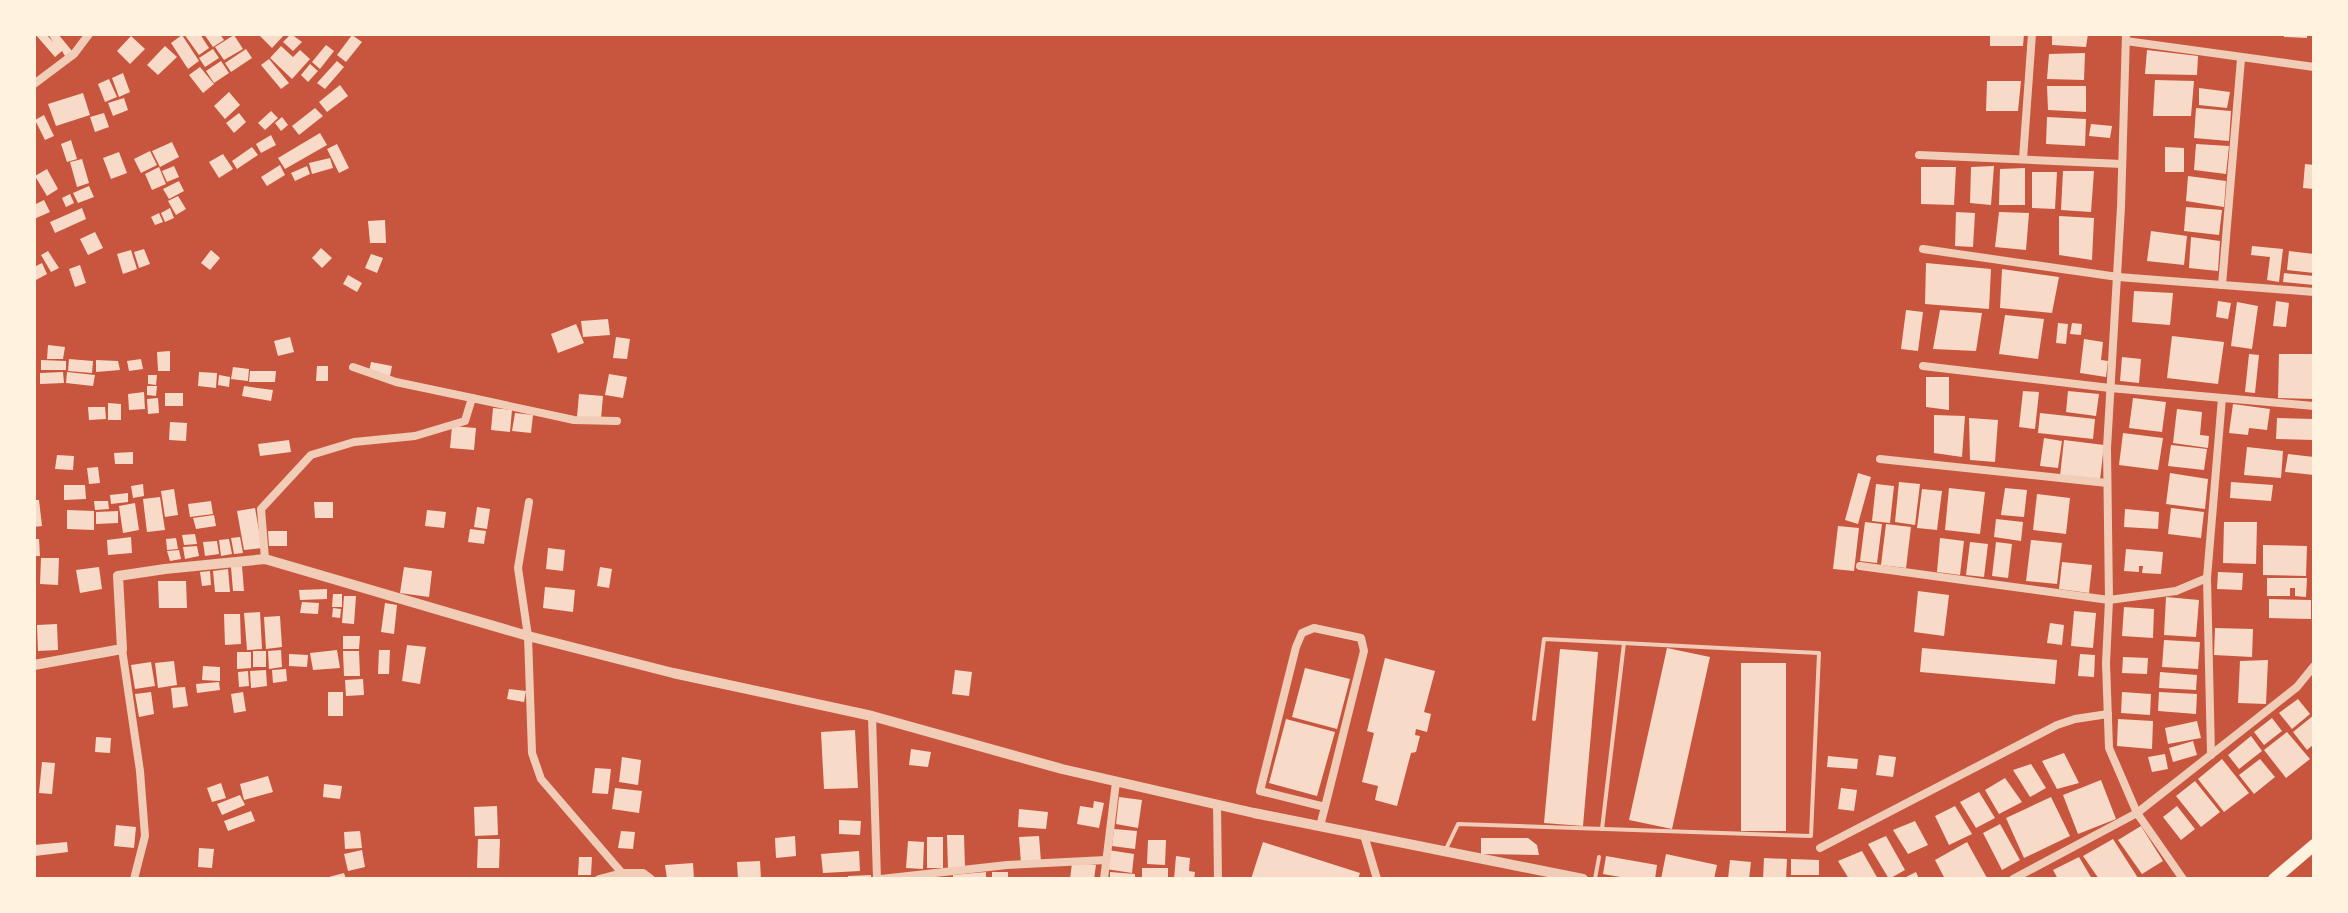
<svg xmlns="http://www.w3.org/2000/svg" width="2348" height="913" font-family="'IBM Plex Serif',serif">
<style>
.building{fill:#f7dbc8}
.lines{fill:none;stroke-linecap:round;stroke-linejoin:round}
.service{stroke:#f1ccb7;stroke-width:4}
.minor{stroke:#f1ccb7;stroke-width:8}
.tertiary{stroke:#f1ccb7;stroke-width:10}
.primary{stroke:#fff3e0;stroke-width:12}
</style>
<rect width="100%" height="100%" fill="#c8553d"/>
<g class="building">
<polygon points="35,34 46,34 53,42 48,34 58,34 72,51 65,56 62,51 55,57"/>
<polygon points="184,34 200,34 209,48 199,55"/>
<polygon points="204,34 220,34 224,40 213,47"/>
<polygon points="262,34 285,34 272,48 260,36"/>
<polygon points="291,34 302,42 293,51 283,42"/>
<polygon points="1990,34 2024,34 2023,46 1990,46"/>
<polygon points="2052,34 2088,34 2086,47 2052,45"/>
<polygon points="2284,34 2307,34 2307,38 2284,37"/>
<polygon points="182,35 199,61 188,69 171,43"/>
<polygon points="234,35 243,49 224,60 215,47"/>
<polygon points="352,35 362,42 346,62 337,55"/>
<polygon points="131,36 145,49 130,64 117,51"/>
<polygon points="326,45 334,51 320,69 312,62"/>
<polygon points="165,46 177,57 158,75 147,65"/>
<polygon points="281,46 293,57 300,50 310,59 292,79 270,58"/>
<polygon points="213,49 219,58 205,67 199,58"/>
<polygon points="246,49 252,58 231,72 225,63"/>
<polygon points="2147,50 2198,56 2197,75 2145,74"/>
<polygon points="2085,53 2084,80 2047,79 2049,54"/>
<polygon points="269,59 289,83 281,89 261,65"/>
<polygon points="221,61 229,73 214,83 206,71"/>
<polygon points="337,61 344,67 325,89 317,83"/>
<polygon points="310,64 318,71 308,82 301,75"/>
<polygon points="200,67 214,84 203,93 189,75"/>
<polygon points="123,73 130,92 119,97 112,78"/>
<polygon points="109,79 117,97 105,102 98,84"/>
<polygon points="2155,80 2194,81 2191,116 2153,116"/>
<polygon points="1987,81 2021,81 2018,111 1986,111"/>
<polygon points="340,85 348,96 327,112 319,102"/>
<polygon points="2047,86 2086,86 2086,112 2048,110"/>
<polygon points="2199,88 2230,92 2227,108 2199,105"/>
<polygon points="229,92 240,105 225,119 214,106"/>
<polygon points="83,93 90,115 56,126 48,104"/>
<polygon points="124,98 128,110 113,116 108,103"/>
<polygon points="315,108 323,116 299,135 292,126"/>
<polygon points="2196,108 2231,111 2229,141 2194,138"/>
<polygon points="271,111 278,118 265,130 258,123"/>
<polygon points="104,113 109,127 95,132 90,117"/>
<polygon points="239,113 246,122 234,133 226,123"/>
<polygon points="44,115 54,136 45,140 35,120"/>
<polygon points="282,117 288,125 281,131 275,123"/>
<polygon points="2047,117 2086,119 2085,146 2046,144"/>
<polygon points="2091,124 2112,126 2110,138 2089,136"/>
<polygon points="320,133 327,145 285,169 278,158"/>
<polygon points="271,135 276,145 261,153 256,144"/>
<polygon points="71,140 77,159 67,162 61,144"/>
<polygon points="172,142 179,157 160,167 152,151"/>
<polygon points="337,144 349,168 339,173 327,149"/>
<polygon points="2196,144 2229,146 2226,174 2194,170"/>
<polygon points="252,147 258,155 237,169 232,161"/>
<polygon points="2165,147 2184,148 2184,172 2165,172"/>
<polygon points="150,151 157,165 141,173 134,159"/>
<polygon points="119,152 127,173 111,179 103,158"/>
<polygon points="223,154 233,169 219,178 209,162"/>
<polygon points="330,158 333,168 312,174 309,163"/>
<polygon points="82,159 89,183 77,187 70,162"/>
<polygon points="2305,164 2314,165 2314,189 2303,188"/>
<polygon points="280,165 285,175 267,186 261,177"/>
<polygon points="174,166 179,177 167,182 162,171"/>
<polygon points="307,166 310,174 295,181 291,173"/>
<polygon points="1994,166 1991,205 1970,203 1971,167"/>
<polygon points="159,167 166,184 152,190 145,174"/>
<polygon points="1921,167 1956,167 1954,205 1921,204"/>
<polygon points="2025,168 2025,205 1999,205 2000,169"/>
<polygon points="47,169 58,189 47,196 35,176"/>
<polygon points="2063,171 2094,171 2091,212 2061,210"/>
<polygon points="2032,172 2057,172 2055,209 2032,208"/>
<polygon points="2188,176 2226,181 2224,207 2186,201"/>
<polygon points="179,181 184,191 169,199 163,189"/>
<polygon points="89,186 94,197 78,203 73,193"/>
<polygon points="70,194 74,203 66,207 62,198"/>
<polygon points="178,196 186,209 176,215 168,201"/>
<polygon points="44,200 50,212 34,219 34,205"/>
<polygon points="2186,207 2222,210 2219,235 2184,231"/>
<polygon points="82,208 86,219 55,233 50,222"/>
<polygon points="170,208 174,218 165,222 161,213"/>
<polygon points="1956,212 1975,213 1973,247 1955,246"/>
<polygon points="1999,212 2029,213 2026,250 1995,247"/>
<polygon points="159,213 163,222 155,225 151,217"/>
<polygon points="2059,216 2094,218 2092,260 2059,255"/>
<polygon points="385,220 386,243 370,243 368,221"/>
<polygon points="2151,231 2187,236 2184,265 2147,261"/>
<polygon points="95,232 103,248 88,255 80,239"/>
<polygon points="2191,237 2220,241 2218,271 2189,268"/>
<polygon points="2252,246 2283,249 2279,282 2267,280 2270,257 2251,255"/>
<polygon points="321,248 332,258 322,268 312,258"/>
<polygon points="144,249 150,264 139,268 134,252"/>
<polygon points="131,250 137,269 123,274 117,254"/>
<polygon points="211,250 220,258 210,270 201,263"/>
<polygon points="48,251 59,268 51,272 41,255"/>
<polygon points="2289,251 2314,254 2314,273 2287,270"/>
<polygon points="371,254 383,258 377,273 365,268"/>
<polygon points="42,263 47,274 36,280 34,267"/>
<polygon points="1926,263 1991,269 1989,309 1925,304"/>
<polygon points="80,265 86,283 75,287 69,269"/>
<polygon points="2002,269 2059,277 2052,313 2000,308"/>
<polygon points="2284,273 2314,276 2314,285 2283,282"/>
<polygon points="348,275 362,283 357,292 343,284"/>
<polygon points="2134,291 2173,293 2170,325 2132,322"/>
<polygon points="2218,301 2231,303 2228,319 2216,317"/>
<polygon points="2276,301 2289,303 2286,327 2273,326"/>
<polygon points="2237,302 2258,306 2252,349 2231,346"/>
<polygon points="1906,310 1923,312 1918,351 1901,349"/>
<polygon points="1940,310 1982,313 1976,351 1933,349"/>
<polygon points="2005,315 2044,319 2038,359 1999,354"/>
<polygon points="608,319 610,335 583,337 581,321"/>
<polygon points="2058,323 2068,324 2066,344 2056,343"/>
<polygon points="2072,323 2082,324 2081,335 2070,334"/>
<polygon points="576,324 584,343 558,353 551,334"/>
<polygon points="2172,336 2224,342 2218,384 2167,378"/>
<polygon points="290,337 294,352 278,356 274,341"/>
<polygon points="616,337 630,339 627,359 613,358"/>
<polygon points="2084,339 2103,342 2101,360 2108,361 2106,377 2080,373"/>
<polygon points="48,345 65,347 63,359 47,359"/>
<polygon points="170,351 170,371 158,371 157,352"/>
<polygon points="2249,354 2259,355 2255,393 2245,392"/>
<polygon points="2279,354 2314,354 2314,399 2278,398"/>
<polygon points="2122,357 2141,359 2139,383 2120,381"/>
<polygon points="69,359 93,361 92,373 68,371"/>
<polygon points="141,359 143,369 129,371 127,361"/>
<polygon points="41,360 66,361 66,370 41,370"/>
<polygon points="96,360 118,361 120,370 96,372"/>
<polygon points="371,362 392,366 390,376 369,372"/>
<polygon points="317,366 328,366 328,381 316,381"/>
<polygon points="233,367 249,369 248,381 231,379"/>
<polygon points="250,371 276,371 275,382 249,382"/>
<polygon points="63,372 64,383 40,384 40,373"/>
<polygon points="67,372 95,375 93,386 66,383"/>
<polygon points="199,372 217,373 216,388 198,386"/>
<polygon points="609,374 627,377 623,398 605,395"/>
<polygon points="148,375 157,375 156,385 148,384"/>
<polygon points="219,375 230,377 229,387 218,385"/>
<polygon points="1926,377 1949,377 1949,410 1926,407"/>
<polygon points="147,386 157,386 156,396 147,395"/>
<polygon points="244,386 273,390 271,401 242,396"/>
<polygon points="2023,391 2039,392 2035,429 2019,427"/>
<polygon points="2068,391 2099,394 2096,416 2066,412"/>
<polygon points="144,392 145,409 129,410 128,394"/>
<rect x="165" y="393" width="18" height="13"/>
<polygon points="579,394 603,396 601,419 577,417"/>
<polygon points="158,398 159,413 148,414 147,399"/>
<polygon points="2133,398 2166,402 2162,432 2129,428"/>
<polygon points="108,403 121,404 121,420 108,420"/>
<polygon points="2233,404 2270,409 2267,430 2249,428 2248,435 2229,433"/>
<polygon points="88,407 105,407 106,419 89,420"/>
<polygon points="493,408 512,410 510,432 491,430"/>
<polygon points="2177,409 2202,412 2200,435 2209,436 2208,448 2173,443"/>
<polygon points="515,413 533,415 531,433 512,431"/>
<polygon points="2040,413 2095,419 2093,439 2038,433"/>
<polygon points="1934,415 1965,416 1962,457 1934,453"/>
<polygon points="1969,418 1998,420 1995,462 1970,460"/>
<polygon points="2277,418 2314,419 2314,440 2276,439"/>
<polygon points="170,422 187,423 186,441 169,440"/>
<polygon points="452,426 476,428 474,450 450,448"/>
<polygon points="2123,433 2163,438 2158,470 2119,465"/>
<polygon points="2044,438 2062,441 2058,468 2040,466"/>
<polygon points="289,440 291,452 260,456 258,444"/>
<polygon points="2064,440 2104,445 2100,480 2060,476"/>
<polygon points="2171,445 2207,449 2204,470 2168,466"/>
<polygon points="2247,447 2283,451 2281,478 2244,475"/>
<polygon points="133,452 133,464 115,464 114,453"/>
<polygon points="2288,454 2314,457 2314,475 2285,472"/>
<polygon points="57,455 74,456 73,470 55,469"/>
<polygon points="98,467 100,483 89,484 87,468"/>
<polygon points="1858,473 1871,477 1858,524 1845,520"/>
<polygon points="2170,473 2208,479 2205,509 2166,504"/>
<polygon points="1899,482 1920,484 1915,525 1895,522"/>
<polygon points="2231,482 2273,485 2271,501 2230,498"/>
<polygon points="143,484 144,496 133,498 131,486"/>
<polygon points="1876,484 1894,486 1890,523 1872,521"/>
<polygon points="64,485 85,485 86,499 64,500"/>
<polygon points="1949,488 1985,492 1980,534 1945,530"/>
<polygon points="2005,488 2027,490 2024,517 2001,515"/>
<polygon points="174,489 178,515 165,517 161,491"/>
<polygon points="1922,489 1942,491 1937,530 1917,528"/>
<polygon points="128,493 128,502 111,504 110,495"/>
<polygon points="2037,494 2070,498 2066,534 2033,530"/>
<polygon points="160,497 165,530 147,532 143,499"/>
<polygon points="34,500 39,500 42,526 34,527"/>
<polygon points="94,501 108,501 109,509 95,510"/>
<polygon points="211,501 213,514 190,517 188,504"/>
<polygon points="314,502 333,502 333,518 315,518"/>
<polygon points="135,503 139,530 123,533 119,506"/>
<polygon points="477,507 490,509 487,529 474,527"/>
<polygon points="255,508 262,548 244,550 237,511"/>
<polygon points="2171,508 2204,512 2201,538 2168,534"/>
<polygon points="2125,509 2159,512 2158,529 2124,527"/>
<polygon points="67,510 94,511 94,530 67,529"/>
<polygon points="427,510 446,512 444,528 425,526"/>
<polygon points="118,511 118,523 96,524 96,512"/>
<polygon points="214,515 216,526 196,529 193,518"/>
<polygon points="1996,519 2023,522 2021,541 1994,537"/>
<polygon points="1865,522 1882,524 1877,563 1860,561"/>
<polygon points="2224,522 2257,522 2256,564 2223,563"/>
<polygon points="1886,524 1911,527 1906,568 1881,565"/>
<polygon points="1838,526 1859,528 1854,571 1833,569"/>
<polygon points="470,529 486,531 484,544 468,542"/>
<polygon points="268,531 287,531 287,546 269,546"/>
<polygon points="195,534 197,544 184,545 182,535"/>
<polygon points="131,537 132,553 108,555 107,540"/>
<polygon points="240,537 243,553 234,554 231,538"/>
<polygon points="176,538 178,549 167,550 166,539"/>
<polygon points="1940,538 1964,541 1960,575 1937,572"/>
<polygon points="34,539 39,539 40,556 34,556"/>
<polygon points="229,539 232,554 221,556 219,540"/>
<polygon points="2031,540 2062,543 2057,584 2026,581"/>
<polygon points="217,541 219,554 205,556 203,542"/>
<polygon points="1970,542 1988,544 1984,577 1966,575"/>
<polygon points="1996,542 2012,544 2008,578 1992,576"/>
<polygon points="2263,545 2307,546 2306,576 2263,575"/>
<polygon points="197,546 199,556 185,559 183,547"/>
<polygon points="548,548 565,550 563,571 546,569"/>
<polygon points="2126,549 2163,552 2161,574 2142,573 2143,566 2139,566 2139,572 2124,571"/>
<polygon points="179,550 181,559 170,561 167,551"/>
<polygon points="41,558 59,558 58,585 40,584"/>
<polygon points="2062,562 2092,565 2089,593 2059,589"/>
<polygon points="242,566 244,591 233,591 231,567"/>
<polygon points="99,567 102,589 80,593 76,570"/>
<polygon points="404,567 432,571 429,597 400,593"/>
<polygon points="600,567 612,569 609,588 597,586"/>
<polygon points="228,569 230,592 215,592 213,571"/>
<polygon points="210,571 211,585 202,586 200,572"/>
<polygon points="2218,572 2243,573 2242,590 2217,589"/>
<polygon points="2267,578 2307,578 2306,597 2295,596 2295,588 2290,588 2290,596 2267,596"/>
<polygon points="158,581 186,581 187,608 159,608"/>
<polygon points="545,587 575,590 573,612 543,608"/>
<polygon points="327,589 327,599 300,600 299,590"/>
<polygon points="1918,591 1949,595 1944,636 1914,632"/>
<polygon points="333,594 342,594 342,607 332,607"/>
<polygon points="344,596 356,596 354,624 342,623"/>
<polygon points="2166,597 2199,600 2196,637 2164,635"/>
<polygon points="2269,599 2311,600 2311,619 2269,618"/>
<polygon points="302,602 319,603 318,614 300,613"/>
<polygon points="385,603 397,605 394,634 381,632"/>
<polygon points="2124,607 2154,609 2153,638 2122,636"/>
<polygon points="333,608 341,609 340,618 332,617"/>
<polygon points="2074,611 2096,613 2093,648 2071,646"/>
<polygon points="260,612 262,649 247,650 244,613"/>
<polygon points="224,614 240,614 241,644 225,645"/>
<polygon points="280,616 282,647 266,649 264,617"/>
<polygon points="2050,623 2064,625 2062,645 2047,643"/>
<polygon points="57,624 58,650 38,651 37,625"/>
<polygon points="2215,628 2253,629 2252,657 2214,655"/>
<polygon points="343,636 360,636 359,649 343,649"/>
<polygon points="2164,640 2200,642 2198,669 2162,667"/>
<polygon points="407,645 426,647 420,684 402,681"/>
<polygon points="1667,648 1710,657 1672,829 1629,820"/>
<polygon points="1922,648 2057,660 2055,684 1920,672"/>
<polygon points="1560,649 1598,652 1583,826 1544,823"/>
<polygon points="281,650 282,667 269,669 268,651"/>
<polygon points="337,650 340,668 313,670 310,653"/>
<polygon points="379,650 390,650 389,674 378,674"/>
<rect x="253" y="651" width="13" height="16"/>
<polygon points="343,651 359,651 360,676 344,676"/>
<polygon points="237,652 251,652 251,668 237,669"/>
<polygon points="289,654 308,655 307,667 289,666"/>
<polygon points="2080,654 2095,655 2094,677 2078,676"/>
<polygon points="2123,657 2148,658 2147,674 2122,673"/>
<polygon points="1385,658 1435,671 1424,712 1431,714 1427,732 1416,729 1415,735 1420,736 1416,752 1411,753 1397,806 1375,800 1378,786 1362,782 1374,733 1367,731"/>
<polygon points="2268,660 2266,704 2238,703 2240,661"/>
<polygon points="174,661 177,685 158,688 155,663"/>
<polygon points="151,662 155,686 135,689 131,665"/>
<rect x="1741" y="663" width="45" height="168"/>
<polygon points="203,666 220,667 220,681 202,680"/>
<polygon points="1305,668 1350,679 1337,729 1292,717"/>
<polygon points="286,669 287,681 273,683 272,670"/>
<polygon points="266,670 267,686 251,688 250,671"/>
<polygon points="955,670 972,672 969,696 952,694"/>
<polygon points="248,671 249,686 239,687 238,672"/>
<polygon points="2160,672 2197,675 2196,690 2159,688"/>
<polygon points="363,679 364,695 346,696 345,680"/>
<polygon points="219,682 220,690 197,693 196,684"/>
<polygon points="185,687 188,706 173,708 171,688"/>
<polygon points="509,689 526,691 524,702 507,699"/>
<polygon points="151,692 154,714 139,717 135,694"/>
<polygon points="243,692 246,711 234,713 231,694"/>
<rect x="328" y="692" width="15" height="24"/>
<polygon points="2122,692 2151,694 2150,715 2121,713"/>
<polygon points="2159,692 2197,694 2196,714 2158,711"/>
<polygon points="2298,699 2310,714 2292,729 2279,713"/>
<polygon points="2314,715 2314,744 2307,750 2293,732"/>
<polygon points="2272,718 2282,731 2264,745 2254,732"/>
<polygon points="1286,719 1335,732 1317,796 1269,783"/>
<polygon points="2118,719 2153,721 2152,749 2117,746"/>
<polygon points="2197,721 2201,738 2168,744 2165,728"/>
<polygon points="855,730 858,788 824,789 821,732"/>
<polygon points="2287,732 2310,759 2286,778 2264,750"/>
<polygon points="2251,736 2262,751 2239,769 2228,755"/>
<polygon points="96,737 111,738 110,753 95,752"/>
<polygon points="2193,741 2197,755 2173,762 2169,748"/>
<polygon points="911,749 931,752 928,767 909,765"/>
<polygon points="2064,753 2079,783 2057,789 2042,761"/>
<polygon points="2165,754 2168,769 2152,772 2148,757"/>
<polygon points="1879,755 1896,757 1893,777 1876,775"/>
<polygon points="1828,756 1858,759 1857,769 1827,767"/>
<polygon points="622,757 641,760 638,785 619,782"/>
<polygon points="2222,759 2249,793 2224,812 2198,779"/>
<polygon points="2260,759 2275,777 2254,794 2239,775"/>
<polygon points="42,762 55,763 52,794 39,793"/>
<polygon points="2031,764 2046,788 2030,797 2013,770"/>
<polygon points="595,768 611,769 608,794 592,793"/>
<polygon points="268,776 273,792 244,800 240,784"/>
<polygon points="2005,778 2022,802 1999,814 1985,790"/>
<polygon points="2101,780 2116,819 2078,834 2063,795"/>
<polygon points="2195,781 2220,812 2201,827 2176,796"/>
<polygon points="221,783 226,798 212,802 207,788"/>
<polygon points="324,784 342,786 340,799 323,797"/>
<polygon points="615,788 642,791 639,813 612,809"/>
<polygon points="1841,788 1857,790 1854,811 1838,809"/>
<polygon points="1979,792 1995,818 1976,828 1960,802"/>
<polygon points="240,795 245,805 222,815 217,804"/>
<polygon points="1119,797 1142,800 1138,828 1116,824"/>
<polygon points="2051,797 2070,836 2024,858 2006,818"/>
<polygon points="1094,801 1104,803 1099,828 1077,824 1080,806 1093,808"/>
<polygon points="497,806 498,835 475,836 474,807"/>
<polygon points="1955,806 1972,834 1949,845 1935,816"/>
<polygon points="2177,806 2195,829 2181,840 2163,817"/>
<polygon points="1019,809 1048,812 1046,829 1018,827"/>
<polygon points="251,811 255,821 228,831 224,821"/>
<polygon points="839,820 861,821 860,835 839,834"/>
<polygon points="1915,821 1928,845 1908,854 1893,830"/>
<polygon points="2000,824 2020,860 2002,870 1983,833"/>
<polygon points="116,825 136,827 134,848 114,846"/>
<polygon points="2141,826 2163,861 2142,874 2118,840"/>
<polygon points="1114,829 1137,831 1135,849 1112,846"/>
<polygon points="360,831 362,848 345,849 344,832"/>
<polygon points="621,831 635,832 633,849 618,848"/>
<polygon points="947,835 964,835 965,868 948,869"/>
<polygon points="795,836 796,856 776,858 775,838"/>
<polygon points="1039,836 1041,862 1021,863 1019,837"/>
<polygon points="1886,836 1905,870 1889,879 1868,844"/>
<rect x="927" y="837" width="16" height="31"/>
<polygon points="1481,838 1528,838 1537,845 1539,855 1481,854"/>
<polygon points="478,839 500,839 499,868 477,868"/>
<polygon points="2113,839 2138,878 2099,879 2083,856"/>
<polygon points="1148,840 1166,840 1165,865 1147,864"/>
<polygon points="908,841 924,842 923,869 906,868"/>
<polygon points="67,842 68,852 35,856 34,845"/>
<polygon points="1263,842 1360,873 1358,879 1251,879"/>
<polygon points="1967,842 1987,878 1945,879 1935,860"/>
<polygon points="199,848 214,849 212,868 198,867"/>
<polygon points="362,850 365,867 348,871 344,854"/>
<polygon points="1108,850 1134,854 1132,873 1106,869"/>
<polygon points="859,851 860,871 823,873 821,854"/>
<polygon points="1862,851 1878,879 1849,879 1838,861"/>
<polygon points="1666,854 1717,865 1714,879 1661,879"/>
<polygon points="1176,856 1190,858 1189,871 1195,872 1194,879 1174,879"/>
<polygon points="1606,856 1657,865 1655,879 1632,879 1603,874"/>
<polygon points="579,857 592,857 591,875 578,875"/>
<polygon points="2079,857 2092,879 2058,879 2053,870"/>
<polygon points="1764,858 1787,859 1786,879 1763,879"/>
<polygon points="1791,859 1819,860 1819,875 1791,875"/>
<polygon points="1730,860 1751,862 1749,879 1728,879"/>
<polygon points="760,861 761,879 738,879 737,862"/>
<polygon points="693,863 694,879 667,879 665,865"/>
<polygon points="1072,863 1096,865 1094,879 1070,879"/>
<rect x="1142" y="868" width="26" height="11"/>
<polygon points="986,872 986,879 953,879 953,875"/>
<rect x="992" y="872" width="16" height="7"/>
<polygon points="1110,872 1135,874 1135,879 1110,879"/>
<polygon points="1916,872 1919,879 1902,879"/>
<polygon points="344,873 346,879 325,879 325,878"/>
<polygon points="871,875 871,879 848,879 848,876"/>
</g>
<g class="lines">
<g class="service">
<polyline points="1602,829 1624,643"/>
<polyline points="1446,849 1458,824 1811,836 1819,653 1544,639 1534,719"/>
<polyline points="1595,879 1599,857"/>
</g>
<g class="minor">
<polyline points="2126,34 2121,207 2107,448 2109,600 2106,663 2109,748 2137,813 2183,879"/>
<polyline points="2126,41 2314,67"/>
<polyline points="34,84 74,54 89,34"/>
<polyline points="1919,155 2122,164"/>
<polyline points="2023,159 2032,34"/>
<polyline points="1923,249 2118,277 2314,292"/>
<polyline points="2222,285 2241,59"/>
<polyline points="1923,366 2110,388 2314,406"/>
<polyline points="353,367 396,382 472,398"/>
<polyline points="1880,459 2107,483"/>
<polyline points="529,502 518,568 528,636 532,753 541,779 622,873 643,873 651,879"/>
<polyline points="265,559 261,509 311,455 354,442 415,436 465,421 472,398 574,420 617,421"/>
<polyline points="1860,566 2109,600 2176,591 2207,578 2222,398"/>
<polyline points="2207,578 2211,755"/>
<polyline points="122,649 140,771 145,836 134,879"/>
<polyline points="872,716 877,879"/>
<polyline points="1217,804 1218,879"/>
<polyline points="1320,826 1325,807 1364,651 1361,638 1314,628 1302,633 1296,647 1260,791 1325,807"/>
<polyline points="1364,835 1377,879"/>
<polyline points="1820,848 2057,725 2075,719 2108,714"/>
<polyline points="599,879 622,873"/>
<polyline points="881,879 1007,865 1106,860"/>
<polyline points="1104,879 1116,782"/>
<polyline points="2013,879 2137,813 2297,687 2314,666"/>
</g>
<polyline class="tertiary" points="34,665 122,649 118,576 165,569 265,559 528,636 673,673 872,716 1062,769 1254,813 1583,879"/>
<polyline class="primary" points="2274,879 2314,845"/>
</g>
<rect width="2348" height="913" fill="none" stroke="#fff3e0" stroke-width="72"/>
</svg>
